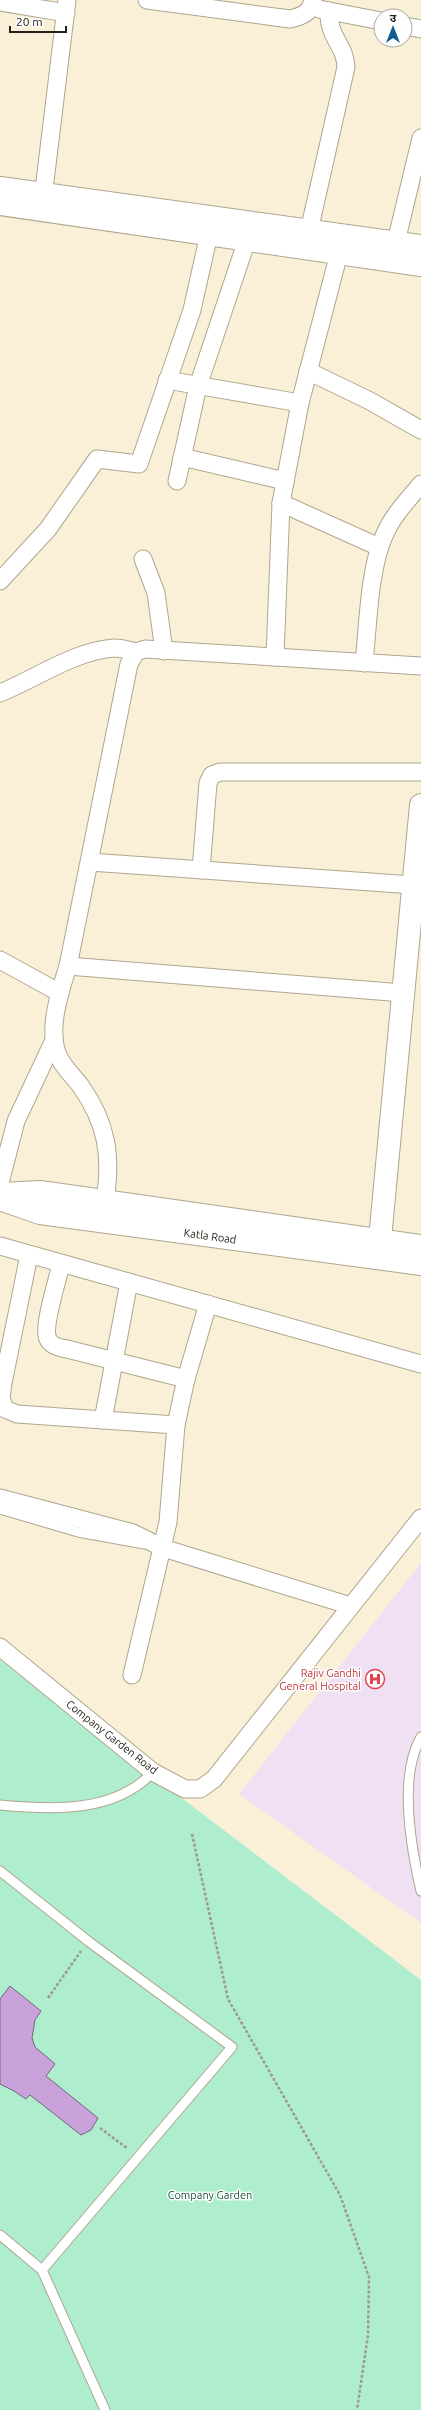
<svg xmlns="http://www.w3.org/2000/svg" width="421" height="2410" font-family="Ubuntu,'Noto Sans Devanagari',sans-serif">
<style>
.medical{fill:#f0e0f3}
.green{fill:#aeeece}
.building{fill:#c9a2dc;stroke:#736679}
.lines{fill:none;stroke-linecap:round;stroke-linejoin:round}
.lane-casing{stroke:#afa68f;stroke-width:11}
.street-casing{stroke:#afa68f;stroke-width:19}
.secondary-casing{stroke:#afa68f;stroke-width:24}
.path{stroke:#a09987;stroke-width:2.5;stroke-dasharray:3 2;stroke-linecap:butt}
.lane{stroke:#fff;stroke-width:9}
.street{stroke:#fff;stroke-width:17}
.secondary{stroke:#fff;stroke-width:22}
.labels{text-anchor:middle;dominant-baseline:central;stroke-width:3;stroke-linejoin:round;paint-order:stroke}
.street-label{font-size:11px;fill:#242118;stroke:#fefefe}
.health-label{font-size:11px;fill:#be3a42;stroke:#fefefe;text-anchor:end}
.park-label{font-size:11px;fill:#19543b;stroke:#fefefe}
</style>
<rect width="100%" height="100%" fill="#faf0d7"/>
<polygon class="medical" points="421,1563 421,1923 239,1794"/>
<polygon class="green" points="0,1660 421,1980 421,2410 0,2410"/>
<polygon class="building" points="10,1986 41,2011 35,2020 32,2038 35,2047 55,2064 46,2076 98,2118 91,2130 81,2135 30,2095 26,2099 14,2091 0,2084 0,1999"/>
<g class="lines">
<g class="lane-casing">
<g id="lane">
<polyline points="0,1509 78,1532 144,1544"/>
<path d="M421,1737C398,1777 411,1848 421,1891"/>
<path d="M0,1805C52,1810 115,1813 153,1772"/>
<polyline points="0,1871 88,1941 232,2047 42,2270"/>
<polyline points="0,2235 42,2270 105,2410"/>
</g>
</g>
<g class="street-casing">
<g id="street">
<path d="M147,0L290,19C303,16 310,13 313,0"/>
<polyline points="0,2 66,13"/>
<polyline points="319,9 381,21"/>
<polyline points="405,26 421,29"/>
<polyline points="42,206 67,0"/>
<path d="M309,231L346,67C345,44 328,38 329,11"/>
<polyline points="396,242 421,138"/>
<polyline points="308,371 370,401 421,430"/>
<polyline points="167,380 300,403"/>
<polyline points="182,457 285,481"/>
<polyline points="177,481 198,386 247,240"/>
<polyline points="281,503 379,547"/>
<polyline points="143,559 156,593 164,651"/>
<polyline points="0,581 48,529 97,459 139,464 192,310 209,234"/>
<polyline points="275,657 281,503 300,403 339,253"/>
<path d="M364,663C368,626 369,569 384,536C392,516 408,500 421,484"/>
<path d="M0,693C37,678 74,651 114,648C121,648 129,650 136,652"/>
<polyline points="90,862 413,885"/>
<polyline points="201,870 208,783 212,775 220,772 421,772"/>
<polyline points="0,960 60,993"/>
<polyline points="68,966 403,993"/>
<polyline points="0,1183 16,1121 54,1040"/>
<path d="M105,1201C112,1155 107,1123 80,1085C73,1076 61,1065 57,1053C48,1026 60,992 68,966L129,664L136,652L145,649L421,666"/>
<polyline points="0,1246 421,1364"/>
<polyline points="29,1255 3,1383 1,1398 5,1409 17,1414 176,1425"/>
<path d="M61,1264C58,1279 42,1327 48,1339C51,1346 60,1348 67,1349L186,1379"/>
<polyline points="103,1420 129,1282"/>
<polyline points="0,1498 133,1533 163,1548 351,1606"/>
<polyline points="0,1647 153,1772 185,1789 200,1789 214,1779 421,1518"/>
<polyline points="132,1675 168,1522 176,1425 186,1379 208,1304"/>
</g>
</g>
<g class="secondary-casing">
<g id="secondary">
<polyline points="0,188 421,246"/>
<polyline points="0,204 421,265"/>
<polyline points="0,1194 40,1192 421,1246"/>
<polyline points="0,1199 40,1213 421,1264"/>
<polyline points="380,1239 421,805"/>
</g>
</g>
<g class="path">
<polyline points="192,1834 228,1999 340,2195 369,2277 368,2335 357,2410"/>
<polyline points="48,1998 81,1951"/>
<polyline points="100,2128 128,2149"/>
</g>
<use href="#lane" class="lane"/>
<use href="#street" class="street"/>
<use href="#secondary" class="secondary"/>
</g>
<defs>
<g id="hospital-ring" transform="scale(1)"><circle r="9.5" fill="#fefefe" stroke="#e0444e" stroke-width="1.5"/><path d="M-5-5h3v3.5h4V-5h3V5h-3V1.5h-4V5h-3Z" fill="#e0444e"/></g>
</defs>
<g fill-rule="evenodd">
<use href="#hospital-ring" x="375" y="1679"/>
</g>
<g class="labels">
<g class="street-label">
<text transform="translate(210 1236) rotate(8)">Katla Road</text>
<text transform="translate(112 1737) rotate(38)">Company Garden Road</text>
</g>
<g class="health-label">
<text x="361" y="1673">Rajiv Gandhi<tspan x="361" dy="13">General Hospital</tspan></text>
</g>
<g class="park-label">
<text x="210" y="2195">Company Garden</text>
</g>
</g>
<g transform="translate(393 28)"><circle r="19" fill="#fefefe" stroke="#a7a6a2"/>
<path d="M0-3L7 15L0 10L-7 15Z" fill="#125b8f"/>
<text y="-6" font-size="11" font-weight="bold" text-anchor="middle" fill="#242118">उ</text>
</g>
<path d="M10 26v6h56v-6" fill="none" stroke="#242118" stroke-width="2"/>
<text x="16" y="26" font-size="12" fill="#242118" stroke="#fefefe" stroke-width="3" paint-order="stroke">20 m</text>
</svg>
